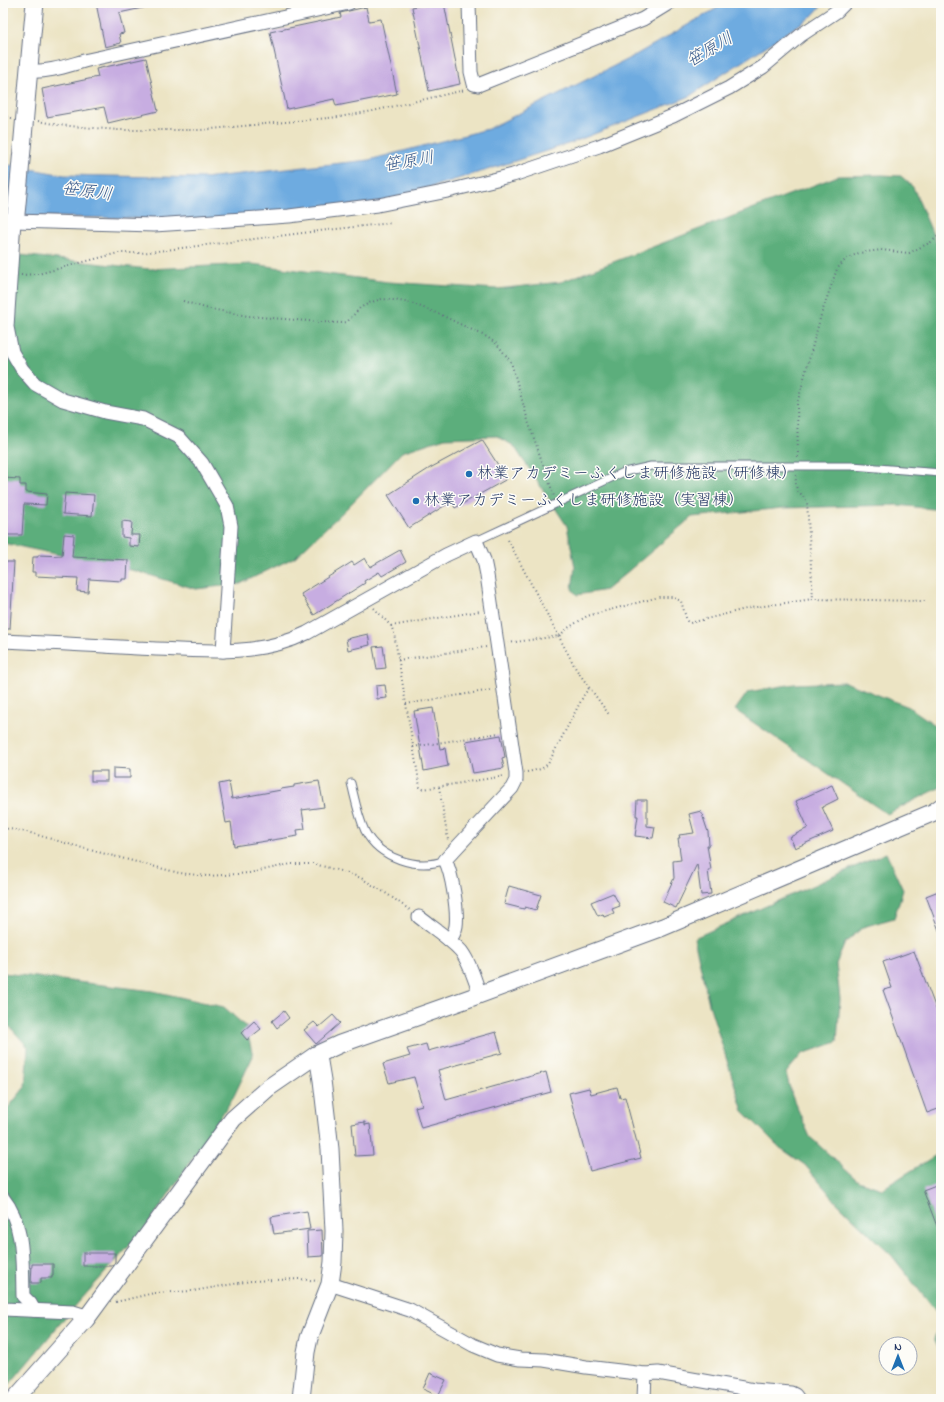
<svg xmlns="http://www.w3.org/2000/svg" width="944" height="1402" font-family="'Indie Flower','Klee One',sans-serif">
<style>
.forest{fill:#5cae7b;stroke:#3c6e6c}
.water{fill:#6eabe0;stroke:#446d9f}
.building{fill:#c7ade1}
.lines{fill:none;stroke-linecap:round;stroke-linejoin:round}
.service-casing{stroke:#646e82;stroke-width:9}
.minor-casing{stroke:#646e82;stroke-width:15}
.tertiary-casing{stroke:#646e82;stroke-width:19}
.path{stroke:#646e82;stroke-width:2;stroke-dasharray:1 3;stroke-linecap:butt}
.service{stroke:#fff;stroke-width:7}
.minor{stroke:#fff;stroke-width:13}
.tertiary{stroke:#fff;stroke-width:17}
.poi-dot{fill:#1f6fb2;stroke:#fdfcf7;stroke-width:1.5}
.labels{text-anchor:middle;dominant-baseline:central;stroke-width:3;stroke-linejoin:round;paint-order:stroke}
.poi-label{font-size:16px;fill:#1b2f5e;stroke:#fdfcf7;text-anchor:start}
.water-label{font-size:17px;font-style:italic;fill:#385a8c;stroke:#fdfcf7}
</style>
<rect width="100%" height="100%" fill="#fdfcf7"/>
<filter id="ink" filterUnits="userSpaceOnUse"><feTurbulence type="fractalNoise" baseFrequency=".025" numOctaves="2"/><feDisplacementMap in="SourceGraphic" scale="8" xChannelSelector="R" yChannelSelector="G"/><feConvolveMatrix kernelMatrix="1 2 1 2 8 2 1 2 1" color-interpolation-filters="sRGB"/></filter>
<filter id="wash" filterUnits="userSpaceOnUse"><feTurbulence type="fractalNoise" baseFrequency=".012" numOctaves="4" result="noise"/><feDisplacementMap in="SourceGraphic" scale="16" xChannelSelector="R" yChannelSelector="G"/><feGaussianBlur stdDeviation="0.9" result="paint"/><feColorMatrix in="noise" values="0 0 0 0 0 0 0 0 0 0 0 0 0 0 0 0 0 1.4 0 .05"/><feComposite in="paint" operator="in"/></filter>
<g filter="url(#wash)">
<rect width="100%" height="100%" fill="#ece4c4"/>
<g class="forest">
<polygon points="882,175 901,176 913,187 941,254 941,510 898,505 783,508 692,517 606,590 577,595 572,589 575,567 567,526 514,446 497,436 445,438 402,452 345,510 295,557 240,584 196,589 136,571 3,543 3,256 11,254 149,269 252,264 388,282 497,289 561,282 838,176"/>
<polygon points="845,682 909,707 941,729 941,787 887,814 735,710 748,692 794,684"/>
<polygon points="886,853 903,890 894,918 863,927 845,943 836,964 840,999 837,1042 802,1054 786,1073 792,1096 810,1137 858,1181 882,1189 941,1152 941,1318 892,1256 838,1204 805,1165 779,1147 743,1111 709,1004 694,938"/>
<polygon points="3,973 153,991 224,1007 246,1027 253,1056 233,1098 148,1225 69,1313 3,1392 3,1114 25,1087 28,1047 10,1027 3,1024"/>
<polygon points="941,1319 941,1354 934,1339"/>
</g>
<polygon class="water" points="726,3 824,3 811,17 688,97 571,143 487,170 384,201 243,220 3,216 3,164 64,175 204,178 369,160 488,129 632,57"/>
<g id="blocks">
<g class="building">
<polygon points="96,3 146,3 147,7 119,13 124,33 119,34 121,43 105,47"/>
<polygon points="431,3 444,3 460,84 429,91 412,7"/>
<polygon points="366,7 369,21 381,19 397,94 336,106 334,99 287,109 270,32 341,17 340,13"/>
<polygon points="146,58 158,111 108,123 104,107 47,117 42,89 98,77 96,69"/>
<polygon points="482,440 507,479 455,508 452,501 409,528 388,495 430,468"/>
<polygon points="3,478 20,479 20,485 26,485 26,492 47,494 46,505 24,504 22,535 3,535"/>
<polygon points="65,493 94,495 92,516 63,514"/>
<polygon points="122,521 132,522 131,535 140,535 139,547 129,546 129,538 122,537"/>
<polygon points="64,534 74,535 72,557 128,560 127,579 122,579 122,581 89,579 88,592 77,591 78,578 35,576 35,572 32,572 33,557 38,557 38,555 62,556"/>
<polygon points="400,550 406,562 382,576 379,572 364,581 365,583 314,615 301,594 352,562 354,565 365,558 370,567"/>
<polygon points="3,562 14,562 10,629 3,629"/>
<polygon points="368,634 370,645 348,650 346,639"/>
<polygon points="383,646 386,668 377,669 373,647"/>
<polygon points="385,685 387,698 377,699 376,686"/>
<polygon points="433,708 440,749 445,748 448,766 424,771 414,711"/>
<polygon points="501,735 505,757 502,758 504,768 473,773 466,741"/>
<polygon points="113,768 130,769 130,778 113,778"/>
<rect x="91" y="771" width="16" height="10"/>
<polygon points="319,781 324,807 302,810 305,829 297,830 298,836 234,846 231,822 226,823 219,784 229,782 232,799 281,790 281,789 294,787 294,785"/>
<polygon points="832,785 838,799 822,807 833,831 795,848 790,837 808,828 796,801"/>
<polygon points="637,800 647,800 647,826 655,827 653,838 635,836 638,816 636,816"/>
<polygon points="701,811 708,832 709,845 707,845 711,870 708,870 711,894 701,895 697,864 676,908 663,902 674,878 673,861 681,860 678,838 680,838 679,835 694,833 689,814"/>
<polygon points="509,886 541,895 536,910 525,907 524,909 504,904"/>
<polygon points="941,890 941,933 940,933 926,896"/>
<polygon points="613,893 620,906 612,909 614,913 604,917 603,914 598,916 591,902"/>
<polygon points="914,951 941,1022 941,1108 927,1113 883,990 892,988 883,962"/>
<polygon points="284,1011 289,1018 277,1028 272,1021"/>
<polygon points="333,1015 340,1023 316,1044 304,1030 314,1022 319,1027"/>
<polygon points="254,1021 261,1029 247,1040 241,1033"/>
<polygon points="496,1032 502,1053 438,1070 446,1100 546,1072 551,1092 421,1128 415,1107 422,1105 414,1077 389,1083 383,1064 410,1056 407,1049 426,1044 428,1051"/>
<polygon points="617,1087 620,1098 625,1097 641,1158 590,1171 569,1093 589,1088 591,1094"/>
<polygon points="365,1122 365,1125 370,1124 373,1155 355,1156 352,1124"/>
<polygon points="941,1183 941,1234 940,1234 923,1190"/>
<polygon points="307,1211 310,1229 274,1234 271,1217"/>
<polygon points="322,1230 323,1256 308,1257 307,1231"/>
<polygon points="83,1253 115,1253 115,1262 112,1266 83,1266"/>
<polygon points="32,1264 53,1264 53,1276 52,1276 52,1278 41,1278 41,1283 31,1283"/>
<polygon points="430,1373 446,1380 438,1396 423,1389"/>
</g>
</g>
</g>
<g filter="url(#ink)">
<use href="#blocks" fill-opacity="0" stroke="#646e82" stroke-width="1"/>
<g class="lines">
<g class="service-casing">
<g id="service">
<polyline points="476,541 624,472 651,466 852,466 941,473"/>
<path d="M351,783C355,799 358,816 365,831C379,858 417,871 445,860"/>
</g>
</g>
<g class="minor-casing">
<g id="minor">
<polyline points="469,3 471,72 474,84 478,85 643,19 669,3"/>
<path d="M29,71C48,73 69,65 88,60L349,3"/>
<polyline points="3,219 14,221 154,225 289,216 378,205 448,191 513,175 599,146 673,116 729,88 763,67 801,35 837,11 845,3"/>
<polyline points="14,221 7,327 12,352 22,369 35,384 63,400 105,412 143,419 179,437 202,463 227,506 231,526 223,651"/>
<path d="M3,641C48,643 92,645 137,648C193,650 255,659 307,633L446,555L476,541L484,560L487,575L516,773V780L512,788L445,860C452,873 458,911 456,926C455,932 453,936 449,940"/>
<path d="M419,917C433,928 449,938 461,951C470,963 475,980 480,995"/>
<path d="M3,1198C25,1225 22,1264 23,1296L30,1303L34,1310"/>
<polyline points="330,1284 410,1310 473,1345 497,1355 520,1359 544,1360 586,1367 645,1374 658,1373 754,1390 791,1393 795,1395 798,1399"/>
<polyline points="3,1309 73,1312 83,1315 86,1319"/>
<polyline points="644,1399 645,1374"/>
</g>
</g>
<g class="tertiary-casing">
<g id="tertiary">
<path d="M14,221L16,214C23,144 28,73 35,3"/>
<polyline points="15,1399 86,1319 233,1119 268,1088 316,1055 340,1044 470,998 663,927 934,812 941,807"/>
<polyline points="301,1399 306,1352 309,1338 330,1284 333,1262 334,1231 330,1149 322,1080 319,1062 316,1055"/>
</g>
</g>
<g class="path">
<polyline points="3,117 12,118"/>
<polyline points="38,121 58,125 118,130 201,130 339,117 373,111 465,90"/>
<polyline points="21,275 38,274 118,253 141,253 327,230 391,223"/>
<polyline points="183,301 205,308 248,316 320,322 341,323 347,322 360,308 371,302 382,299 394,300 411,303 439,314 487,337 497,344 511,362 529,424 554,496"/>
<polyline points="798,457 797,404 821,315 837,269 846,259 859,253 881,250 909,253 931,242 941,234"/>
<path d="M796,475C795,494 798,488 807,502L813,599"/>
<polyline points="508,540 576,669 610,716"/>
<polyline points="374,608 391,626 394,633 420,787 423,789 505,776"/>
<polyline points="391,626 480,611"/>
<polyline points="508,643 559,636 568,628 587,616 659,597 672,597 681,601 687,621 690,623 750,608 813,599 925,601"/>
<polyline points="398,660 486,647"/>
<polyline points="406,704 491,690"/>
<polyline points="413,747 499,733"/>
<polyline points="527,772 541,769 548,764 584,695 589,688"/>
<polyline points="439,787 448,840"/>
<polyline points="3,828 27,832 86,849 179,873 207,876 224,875 249,873 291,864 314,864 348,873 361,878 387,894 410,910"/>
<polyline points="116,1302 154,1293 193,1291 251,1281 300,1279 318,1281"/>
</g>
<use href="#service" class="service"/>
<use href="#minor" class="minor"/>
<use href="#tertiary" class="tertiary"/>
</g>
</g>
<g class="poi-dot">
<circle cx="469" cy="474" r="4"/>
<circle cx="416" cy="501" r="4"/>
</g>
<g class="labels">
<g class="poi-label">
<text x="477" y="474">林業アカデミーふくしま研修施設（研修棟）</text>
<text x="424" y="501">林業アカデミーふくしま研修施設（実習棟）</text>
</g>
<g class="water-label">
<text transform="translate(710 50) rotate(-31)">笹原川</text>
<text transform="translate(409 162) rotate(-10)">笹原川</text>
<text transform="translate(87 192) rotate(7)">笹原川</text>
</g>
</g>
<rect width="944" height="1402" fill="none" stroke="#fdfcf7" stroke-width="16"/>
<g transform="translate(898 1356)"><circle r="19" fill="#fdfcf7" stroke="#a3aaba"/>
<path d="M0-3L7 15L0 10L-7 15Z" fill="#1f6fb2"/>
<text y="-6" font-size="11" font-weight="bold" text-anchor="middle" fill="#1b2f5e">N</text>
</g>
</svg>
